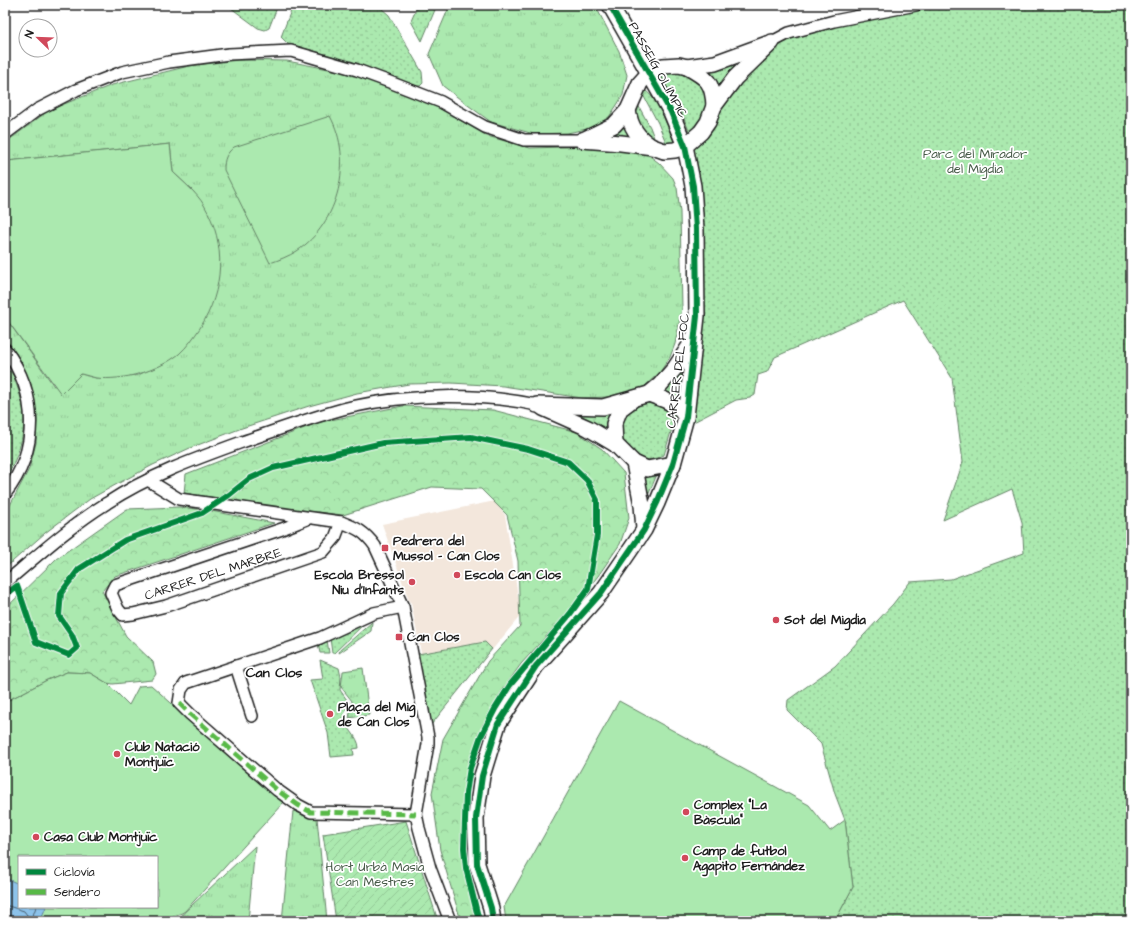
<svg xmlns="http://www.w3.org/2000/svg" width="1136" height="926" font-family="'Architects Daughter',sans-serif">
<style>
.built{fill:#f3e7dc}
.grass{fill:url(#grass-dots);stroke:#648266}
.forest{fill:url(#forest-crowns);stroke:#648266}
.park{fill:url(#park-tufts);stroke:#648266}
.garden{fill:url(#garden-furrows);stroke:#648266}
.pitch{fill:#abe9af;stroke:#648266;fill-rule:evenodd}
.water{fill:#8cc2ea;stroke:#5f8098}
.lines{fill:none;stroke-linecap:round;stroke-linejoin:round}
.shore{stroke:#495e6e;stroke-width:1}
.street-casing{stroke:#1c1c1c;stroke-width:14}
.secondary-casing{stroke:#1c1c1c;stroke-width:18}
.street{stroke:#fff;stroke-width:11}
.secondary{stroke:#fff;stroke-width:15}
.quiet{stroke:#58b947;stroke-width:5;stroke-dasharray:10 5;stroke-linecap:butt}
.cycleway-casing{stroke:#fff;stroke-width:8}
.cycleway{stroke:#00873e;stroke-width:6}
.poi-dot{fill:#d1495b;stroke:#fff;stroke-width:1.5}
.labels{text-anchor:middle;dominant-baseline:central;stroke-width:3.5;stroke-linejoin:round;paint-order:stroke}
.street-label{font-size:13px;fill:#1c1c1c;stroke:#fff}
.park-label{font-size:13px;fill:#475a48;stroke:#fff}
.poi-label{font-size:13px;font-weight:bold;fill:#1c1c1c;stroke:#fff;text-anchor:start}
.neighbourhood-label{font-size:14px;font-weight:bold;fill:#1c1c1c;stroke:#fff}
</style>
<defs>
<pattern id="grass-dots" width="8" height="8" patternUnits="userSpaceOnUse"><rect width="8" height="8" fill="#abe9af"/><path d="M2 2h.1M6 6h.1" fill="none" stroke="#93c796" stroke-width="1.8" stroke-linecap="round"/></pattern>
<pattern id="forest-crowns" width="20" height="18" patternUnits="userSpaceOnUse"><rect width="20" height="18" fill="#abe9af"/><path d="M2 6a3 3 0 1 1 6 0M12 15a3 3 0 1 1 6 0" fill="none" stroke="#93c796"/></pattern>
<pattern id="park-tufts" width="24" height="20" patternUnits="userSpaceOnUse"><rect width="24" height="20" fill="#abe9af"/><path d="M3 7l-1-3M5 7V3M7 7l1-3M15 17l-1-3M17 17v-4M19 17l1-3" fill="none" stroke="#93c796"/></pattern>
<pattern id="garden-furrows" width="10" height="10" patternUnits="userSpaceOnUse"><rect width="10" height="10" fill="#abe9af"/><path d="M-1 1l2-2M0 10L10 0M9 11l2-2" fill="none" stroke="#93c796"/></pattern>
</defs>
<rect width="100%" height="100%" fill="#fff"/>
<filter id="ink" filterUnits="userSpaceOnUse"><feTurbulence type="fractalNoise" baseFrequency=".025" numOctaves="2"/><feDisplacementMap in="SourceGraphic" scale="8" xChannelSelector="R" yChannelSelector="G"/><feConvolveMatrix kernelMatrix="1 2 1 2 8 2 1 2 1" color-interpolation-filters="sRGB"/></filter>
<g filter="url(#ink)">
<polygon class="built" points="495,501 505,515 521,615 492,650 485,642 421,653 411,603 409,601 382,524"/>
<g class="grass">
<polygon points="227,5 278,5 269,28 265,30 258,28"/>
<polygon points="293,5 374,5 381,8 389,15 422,72 423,83 420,86 416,86 351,61 288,44 281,37"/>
<polygon points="418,5 437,5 422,41 411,21"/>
<polygon points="916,5 1131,5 1131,921 835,921 853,887 845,820 835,794 821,744 787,710 788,700 835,666 893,604 910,582 951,579 1024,553 1022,522 1012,489 943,520 963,462 952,378 903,300 775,357 767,372 758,375 755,395 750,398 736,400 684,427 696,329 685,146 772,42"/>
<polygon points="746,58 718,93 705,70"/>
<polygon points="676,70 694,75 710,97 705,118 690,133 680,109 661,77 661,75 668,72"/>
<path d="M644,90C656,95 669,129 674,141L673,143L667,145L658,123L642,93Z"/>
<polygon points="637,103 650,127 656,143 642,133 635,111"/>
<polygon points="626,119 634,139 602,137"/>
<polygon points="686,359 684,382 679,403 659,391"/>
<path d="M5,369L11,372L14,377C18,389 23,402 24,414C25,437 17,460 5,479Z"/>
<path d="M644,400L665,404L676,415L664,455C649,462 639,462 628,448C626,445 622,442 621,438C619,434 620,430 621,426C623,412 631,405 644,400Z"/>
<polygon points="555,408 616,409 611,436"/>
<polygon points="658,472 644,505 641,476"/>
<polygon points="366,622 334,653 332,653 330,638"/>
<polygon points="372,622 371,631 339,653 340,650"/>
<polygon points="327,640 329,653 320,653 318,644"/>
<polygon points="485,642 492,649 431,725 418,654"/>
<path d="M320,660L339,668L341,677L340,690L349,703C348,706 345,711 344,715C343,726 359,736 359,748L353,749L354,755L331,757L328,733L310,680L323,679Z"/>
</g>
<g class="forest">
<polygon points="403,406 493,410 577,432 602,449 624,473 629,518 620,544 598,576 577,602 521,664 503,689 483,725 471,756 466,777 461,840 463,866 477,921 461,921 440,850 432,793 443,739 488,661 520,626 518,561 507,515 481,489 432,487 343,515 290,509 184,493 186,474 320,422"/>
<polygon points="179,507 206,510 274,523 115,576 102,591 126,636 153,662 156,674 152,680 113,684 107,683 90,673 67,672 47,680 9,700 5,700 5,609 56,559 127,509"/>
</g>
<g class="park">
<polygon points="450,5 595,5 619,51 627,75 623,95 617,105 609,117 592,128 567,133 534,134 491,122 465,103 443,86 429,54"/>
<polygon points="238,60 287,61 344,72 387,85 427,101 487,136 530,148 598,146 646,153 659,163 673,178 677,188 680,212 682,308 675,344 670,357 660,372 644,387 629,393 608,397 582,398 503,386 451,383 409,384 357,393 309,406 242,428 190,448 153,465 119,483 90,499 45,533 5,568 5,512 9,507 29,469 36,443 37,418 32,395 21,361 5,338 5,317 54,386 81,374 96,378 138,375 158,366 179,354 194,192 173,172 170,144 7,161 5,159 5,143 49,110 112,85 189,66"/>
<polygon points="363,668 369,715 349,718 352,701 341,687 343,671"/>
<polygon points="293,811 317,818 327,921 282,921"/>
<polygon points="255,846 248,921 175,921"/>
</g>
<polygon class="garden" points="406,821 438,921 336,921 323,834"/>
<g class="pitch">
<path d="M330,116C354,160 339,223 297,251C289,256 279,260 270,263L224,170C224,159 226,154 234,147Z"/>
<path d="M170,144L173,172C183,182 196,192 204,205C227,244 224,290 200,328C194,337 187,347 179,354C158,371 123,381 96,378C91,377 86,375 81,374L61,394L5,317V170L10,168L7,161Z"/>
<path d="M67,672L90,673L107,683L129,705L139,686L151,685L283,803L185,911L182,913L159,921H5V700H9L47,680ZM19,857H157V907H19Z"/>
<polygon points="619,701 809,805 830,831 845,820 853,887 835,921 506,921 504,907"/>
</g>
<polygon class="water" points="5,878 19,884 19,907 46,907 40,921 24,921 5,914"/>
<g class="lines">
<polyline class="shore" points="5,905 24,911 30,919 32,918 36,907"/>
<g class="street-casing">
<g id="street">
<polyline points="772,42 789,33 834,21 916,5"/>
<polyline points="5,134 37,110 76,90 122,72 169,62 229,54 291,51 357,70 387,81 441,102 485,127 524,140 582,140"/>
<path d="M5,349C39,394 39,450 5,494"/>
<path d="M148,480L179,499L341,522C357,528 365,532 375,546L403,607L428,737V744L416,814L419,828L430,868L450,921"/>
<polyline points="307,519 282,529 115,585 111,593 118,609 123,615 133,614 166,606 323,552 335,538 341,522"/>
<path d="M5,583C38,555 70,526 107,503C148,476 195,459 242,442C278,430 314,416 351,407C407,394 481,393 537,405"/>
<polyline points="403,607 374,613 320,638 186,683 181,690 179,703 190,714 277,790 298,805 311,812 416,814"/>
<polyline points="236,666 252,716"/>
</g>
</g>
<g class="secondary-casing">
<g id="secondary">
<path d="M687,67C707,78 713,82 714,106"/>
<path d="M628,110C630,127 638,138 652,147"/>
<polyline points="582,140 621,143 653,147 664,151 675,150 685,146 701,132 708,122 714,106 735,78 772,42"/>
<polyline points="583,140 614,125 628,110 640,83 649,73 663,66 679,65 687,67 715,63 767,44"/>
<polyline points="649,394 665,400 678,407 686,417"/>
<polyline points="537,405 603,407 649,394 660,385 675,368 689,347 692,339"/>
<polyline points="543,408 588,428 615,444 634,463 647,469 673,464"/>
<polyline points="615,444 614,424 620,409 632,400"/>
<polyline points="634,463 642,505 644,529"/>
<polyline points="493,921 491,908 477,864 476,818 482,776 498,724 536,666 601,593 644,530 657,503 673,464 686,417 697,316 696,229 693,186 685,146 671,112 610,5"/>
</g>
</g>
<use href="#street" class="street"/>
<use href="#secondary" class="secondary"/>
<polyline class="quiet" points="179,703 190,714 277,790 298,805 311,812 416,814"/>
<g class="cycleway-casing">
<g id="cycleway">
<polyline points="5,595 17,586 21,597 36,642 69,655 77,648 72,635 59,616 61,593 79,569 125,540 202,513 229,495 249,479 273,468 383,443 471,437 528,449 568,462 587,480 597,500 597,535 588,589 570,614 510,685 495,709 481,736 470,768 466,793 464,848 466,868 479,921"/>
<polyline points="493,921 491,908 477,864 476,818 482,776 498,724 536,666 601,593 644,530 657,503 673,464 686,417 697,316 696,229 693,186 685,146 671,112 610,5"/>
</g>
</g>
<use href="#cycleway" class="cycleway"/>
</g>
</g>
<g class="poi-dot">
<rect x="381" y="544" width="8" height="8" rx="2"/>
<circle cx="457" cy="575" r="4"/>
<circle cx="412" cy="582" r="4"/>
<circle cx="776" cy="620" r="4"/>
<rect x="395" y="633" width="8" height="8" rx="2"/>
<circle cx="330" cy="714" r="4"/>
<circle cx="117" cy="754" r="4"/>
<circle cx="686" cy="812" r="4"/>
<circle cx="36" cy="837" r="4"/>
<circle cx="685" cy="858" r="4"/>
</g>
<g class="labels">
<g class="street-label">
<text transform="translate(658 70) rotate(61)">PASSEIG OLÍMPIC</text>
<text transform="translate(678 371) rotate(-83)">CARRER DEL FOC</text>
<text transform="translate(213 574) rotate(-18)">CARRER DEL MARBRE</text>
</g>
<g class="park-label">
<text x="975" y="154">Parc del Mirador<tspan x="975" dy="15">del Migdia</tspan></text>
<text x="375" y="867">Hort Urbà Masia<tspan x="375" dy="15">Can Mestres</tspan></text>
</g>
<g class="poi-label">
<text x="393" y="541">Pedrera del<tspan x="393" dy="15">Mussol - Can Clos</tspan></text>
<text x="404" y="575" text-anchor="end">Escola Bressol<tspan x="404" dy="15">Niu d'Infants</tspan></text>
<text x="465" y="575">Escola Can Clos</text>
<text x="784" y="620">Sot del Migdia</text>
<text x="407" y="637">Can Clos</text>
<text x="338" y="707">Plaça del Mig<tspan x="338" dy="15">de Can Clos</tspan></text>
<text x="125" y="747">Club Natació<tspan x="125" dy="15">Montjuïc</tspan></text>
<text x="694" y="805">Complex "La<tspan x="694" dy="15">Bàscula"</tspan></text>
<text x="44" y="837">Casa Club Montjuïc</text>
<text x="693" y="851">Camp de futbol<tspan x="693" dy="15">Agapito Fernández</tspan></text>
</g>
<g class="neighbourhood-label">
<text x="274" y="673">Can Clos</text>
</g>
</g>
<rect width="1136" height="926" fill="none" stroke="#fff" stroke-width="20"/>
<rect x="10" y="10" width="1116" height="906" fill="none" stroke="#1c1c1c" stroke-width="1.5" filter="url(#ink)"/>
<rect x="18" y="856" width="140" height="52" fill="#ffffff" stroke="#a4a4a4"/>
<rect x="26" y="869" width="20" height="6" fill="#00873e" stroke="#a4a4a4"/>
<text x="54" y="876" font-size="12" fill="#1c1c1c">Ciclovía</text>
<rect x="26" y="889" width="20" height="6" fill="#58b947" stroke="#a4a4a4"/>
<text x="54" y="896" font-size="12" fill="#1c1c1c">Sendero</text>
<g transform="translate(38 38) rotate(293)"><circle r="19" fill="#ffffff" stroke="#a4a4a4"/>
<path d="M0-3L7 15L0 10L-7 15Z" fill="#d1495b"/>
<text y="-6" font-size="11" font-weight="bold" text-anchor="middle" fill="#1c1c1c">N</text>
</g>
</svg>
